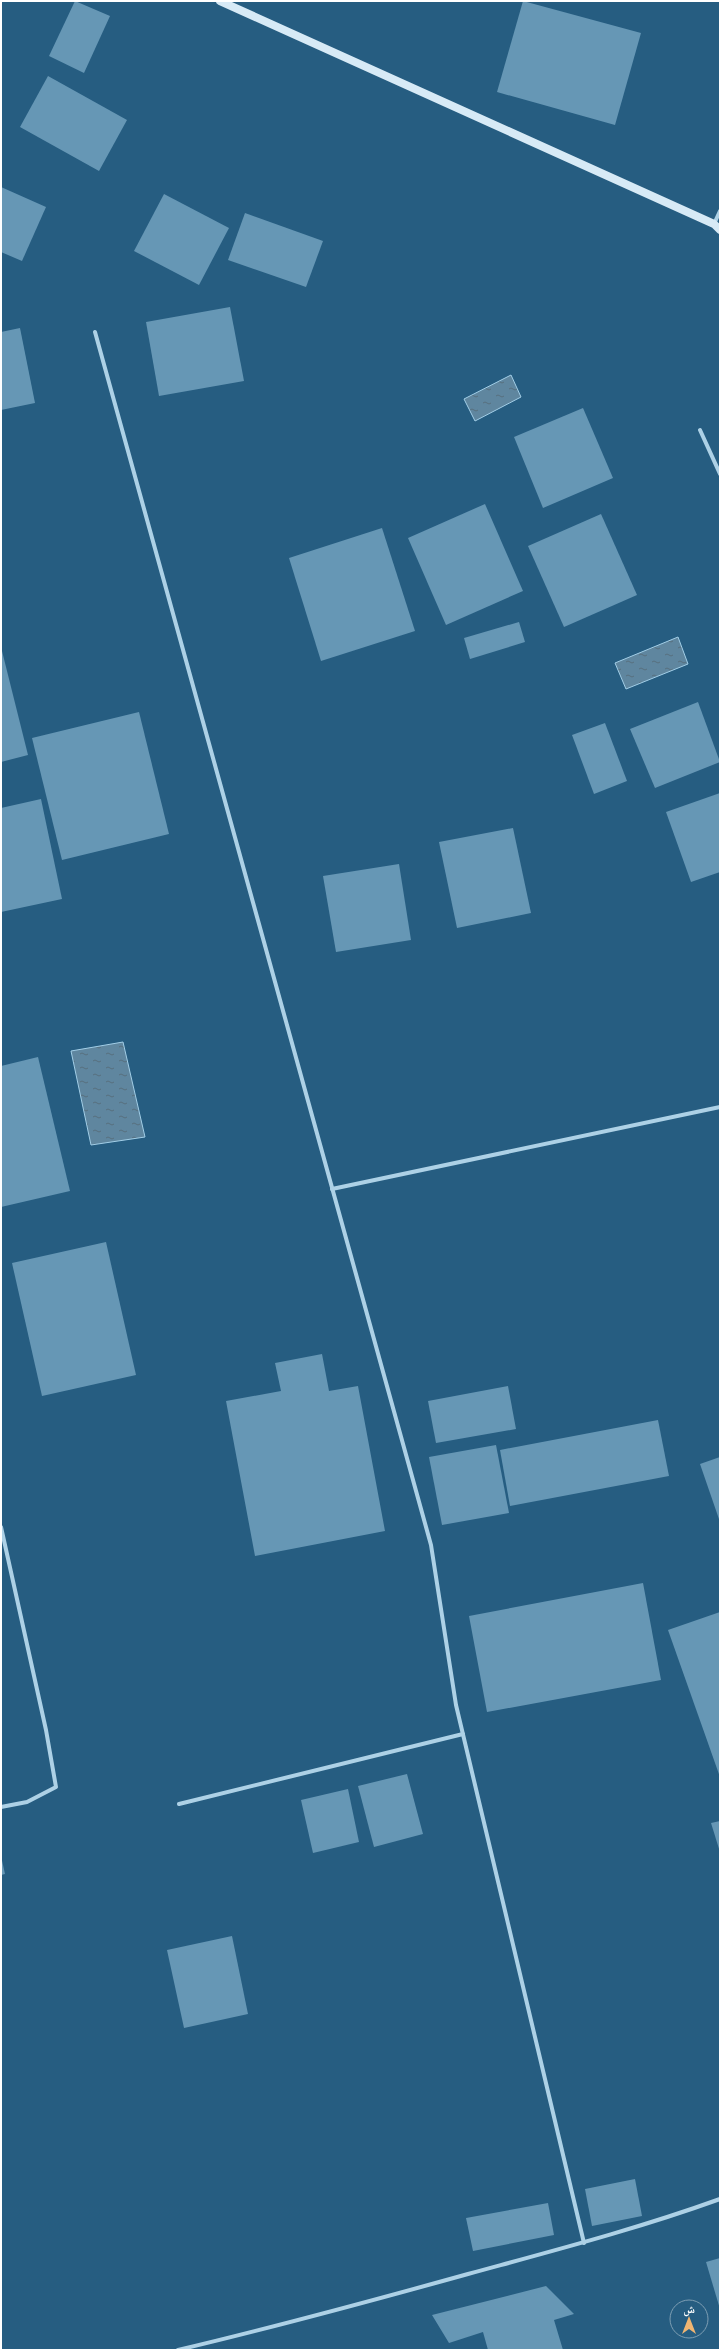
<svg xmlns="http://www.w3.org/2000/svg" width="721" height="2351" font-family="Mulish,'Noto Naskh Arabic',sans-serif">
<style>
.water{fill:url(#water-ripples);stroke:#a2cee7}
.building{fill:#6697b5}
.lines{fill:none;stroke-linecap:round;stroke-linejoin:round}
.street{stroke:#add1e6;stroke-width:4}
.secondary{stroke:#d7eaf6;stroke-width:8}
</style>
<defs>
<pattern id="water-ripples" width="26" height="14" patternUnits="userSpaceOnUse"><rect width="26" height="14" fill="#5f869f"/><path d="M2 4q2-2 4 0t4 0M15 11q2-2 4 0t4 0" fill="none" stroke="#576f7e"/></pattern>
</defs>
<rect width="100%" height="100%" fill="#265d81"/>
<g class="water">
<polygon points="511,375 521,397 475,421 464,399"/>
<polygon points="678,637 688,664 626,689 615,663"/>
<polygon points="123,1042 145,1137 91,1145 71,1051"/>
</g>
<g class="building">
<polygon points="75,1 110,16 84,73 49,56"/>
<polygon points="523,1 641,33 615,125 497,92"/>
<polygon points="48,76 127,120 99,171 20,127"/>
<polygon points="1,187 46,207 22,261 1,252"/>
<polygon points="164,194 229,228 199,285 134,251"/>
<polygon points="245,213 323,241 306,287 228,260"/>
<polygon points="230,307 244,381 159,396 146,322"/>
<polygon points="20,328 35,403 1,410 1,332"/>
<polygon points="583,408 613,478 543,508 514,437"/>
<polygon points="485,504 523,591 446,625 408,538"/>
<polygon points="601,514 637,595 564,627 528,546"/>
<polygon points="382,528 415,631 321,661 289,558"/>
<polygon points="519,622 525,642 470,659 464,638"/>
<polygon points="1,647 28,755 1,762"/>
<polygon points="698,702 720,762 655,788 630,729"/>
<polygon points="139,712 169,834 62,860 32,738"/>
<polygon points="605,723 627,781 594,794 572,735"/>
<polygon points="720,793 720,872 691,882 666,812"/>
<polygon points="41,799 62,899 1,912 1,808"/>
<polygon points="513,828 531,913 457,928 439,842"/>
<polygon points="399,864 411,940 336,952 323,876"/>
<polygon points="38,1057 70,1191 1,1207 1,1066"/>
<polygon points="106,1242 136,1375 42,1396 12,1263"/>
<polygon points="322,1354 329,1391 358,1386 385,1531 255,1556 226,1401 281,1391 275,1363"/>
<polygon points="508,1386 516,1429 436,1443 428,1401"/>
<polygon points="658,1420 669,1476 510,1506 500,1450"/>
<polygon points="496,1445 509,1513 442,1525 429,1457"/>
<polygon points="720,1457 720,1522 700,1464"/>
<polygon points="643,1583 661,1680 487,1712 469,1616"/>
<polygon points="720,1612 720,1777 668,1630"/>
<polygon points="407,1774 423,1834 374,1847 358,1786"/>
<polygon points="348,1789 359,1842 313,1853 301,1800"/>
<polygon points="720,1821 720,1852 711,1823"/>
<polygon points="1,1856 5,1874 1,1875"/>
<polygon points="232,1936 248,2014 184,2028 167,1950"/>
<polygon points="635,2179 642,2216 592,2226 585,2189"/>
<polygon points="548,2203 554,2235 473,2251 466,2218"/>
<polygon points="720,2258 720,2309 706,2262"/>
<polygon points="546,2286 574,2314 554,2320 563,2350 488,2350 483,2332 449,2343 432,2315"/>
</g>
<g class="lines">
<g class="street">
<polyline points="714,224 720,211"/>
<polyline points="95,332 431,1545 456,1705 584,2243"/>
<polyline points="700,430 720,474"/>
<polyline points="332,1189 720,1107"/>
<polyline points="1,1527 46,1730 56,1787 27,1802 1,1807"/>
<polyline points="179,1804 463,1734"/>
<path d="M178,2350C275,2327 371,2301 468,2274C552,2251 637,2229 720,2199"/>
</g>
<polyline class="secondary" points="220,1 714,224 720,230"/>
</g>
<rect width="721" height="2351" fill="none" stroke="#ffffff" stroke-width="4"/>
<g transform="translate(689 2319)"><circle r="19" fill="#265d81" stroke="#7d9eb3"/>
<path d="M0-3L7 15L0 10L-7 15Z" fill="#efb572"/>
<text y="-6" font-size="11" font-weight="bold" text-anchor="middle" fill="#ffffff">ش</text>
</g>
</svg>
